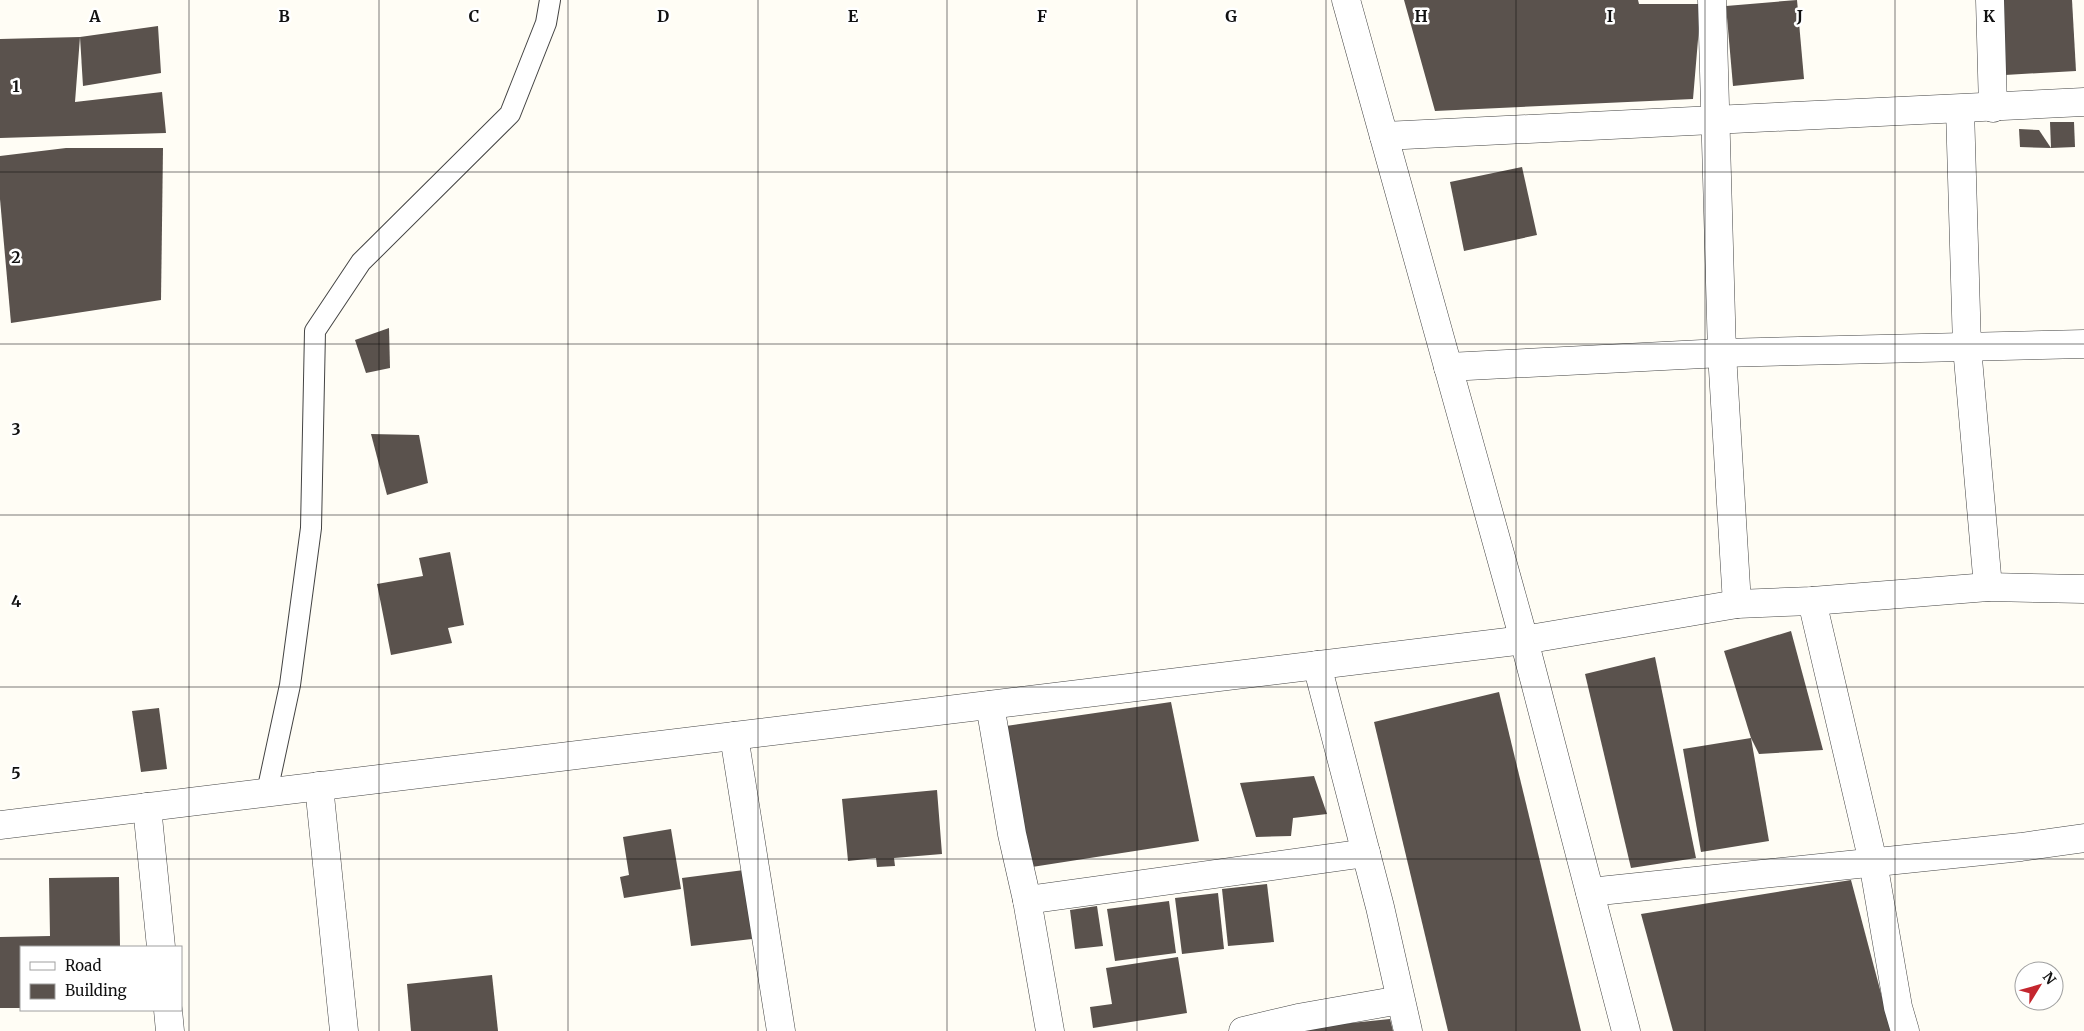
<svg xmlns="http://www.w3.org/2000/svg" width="2084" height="1031" font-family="Merriweather,serif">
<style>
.building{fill:#5a524d}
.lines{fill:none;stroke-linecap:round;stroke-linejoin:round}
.lane-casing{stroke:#444;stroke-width:22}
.street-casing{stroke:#444;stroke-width:29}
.lane{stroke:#fff;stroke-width:20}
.street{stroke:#fff;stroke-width:28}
.grid{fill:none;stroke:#111;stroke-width:1;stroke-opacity:0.55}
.grid-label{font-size:16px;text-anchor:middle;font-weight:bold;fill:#111;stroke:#fff;stroke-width:5;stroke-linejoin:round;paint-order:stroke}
</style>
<rect width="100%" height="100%" fill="#fffdf5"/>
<g class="building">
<polygon points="1404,0 1638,0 1639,4 1701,4 1693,99 1435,111"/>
<polygon points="1797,0 1804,79 1733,86 1726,6"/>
<polygon points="2000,0 2072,0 2076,71 2005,75"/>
<polygon points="158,26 161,73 83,86 80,37"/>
<polygon points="80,37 75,102 162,92 166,133 0,138 0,39"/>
<polygon points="2050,122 2074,122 2075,147 2051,148"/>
<polygon points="2019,129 2039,130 2051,148 2020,147"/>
<polygon points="66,148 163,148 161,300 11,323 0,199 0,156"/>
<polygon points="1522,167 1537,235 1464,251 1450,182"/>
<polygon points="389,328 390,368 366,373 355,340"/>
<polygon points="371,434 419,435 428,483 387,495"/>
<polygon points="450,552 464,625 448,628 452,643 391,655 377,584 423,576 419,558"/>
<polygon points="1791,631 1823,750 1759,754 1751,738 1724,651"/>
<polygon points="1655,657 1696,858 1631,868 1585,674"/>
<polygon points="1499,692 1581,1031 1448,1031 1374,722"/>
<polygon points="1171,702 1199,841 1032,867 1006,726"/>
<polygon points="159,708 167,769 141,772 132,711"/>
<polygon points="1751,738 1769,841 1701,852 1683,749"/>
<polygon points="1314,776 1327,814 1293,818 1291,836 1256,837 1240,783"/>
<polygon points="937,790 942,854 894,858 895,866 877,867 876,858 848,861 842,799"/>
<polygon points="671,829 681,889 624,898 620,877 629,875 623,837"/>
<polygon points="744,870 752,939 691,946 682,878"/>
<polygon points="119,877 120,947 21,947 21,1008 0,1008 0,937 50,936 49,878"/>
<polygon points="1851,880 1891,1031 1673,1031 1641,914"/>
<polygon points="1267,884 1274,942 1228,946 1222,889"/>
<polygon points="1218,893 1224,949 1182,954 1175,898"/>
<polygon points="1169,901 1176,953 1115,961 1107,909"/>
<polygon points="1097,906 1103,946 1075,949 1070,910"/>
<polygon points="1178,957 1187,1013 1093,1028 1090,1007 1112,1004 1106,968"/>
<polygon points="492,975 498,1031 411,1031 407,984"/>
<polygon points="1390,1019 1393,1031 1293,1031 1293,1029"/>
</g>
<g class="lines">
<g class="lane-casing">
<polyline id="lane" points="267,792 290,685 311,528 315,331 361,262 510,114 546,23 550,0"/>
</g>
<g class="street-casing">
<g id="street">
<polyline points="1346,0 1524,640 1626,1031"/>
<polyline points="1712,0 1722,353 1737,604"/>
<polyline points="1990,0 1993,108"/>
<polyline points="1960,109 1967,347 1988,587"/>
<polyline points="1384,136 2084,102"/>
<polyline points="1448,367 1722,353 2084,344"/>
<polyline points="1812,601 1873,862 1898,1007 1905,1031"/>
<polyline points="1317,665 1380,907 1408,1031"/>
<polyline points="990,705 1012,834 1027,900 1050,1031"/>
<polyline points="734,736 781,1031"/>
<polyline points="319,786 344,1031"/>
<polyline points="147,807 161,947"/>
<polyline points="0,825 1524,640 1737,604 1812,601 1988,587 2084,589"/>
<polyline points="1590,892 2021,847 2084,838"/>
<polyline points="1027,900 1366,853"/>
<polyline points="168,1010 170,1031"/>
<polyline points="1243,1031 1298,1018 1400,1000"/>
</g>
</g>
<use href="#lane" class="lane"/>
<use href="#street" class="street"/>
</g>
<path class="grid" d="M189,0V1031M379,0V1031M568,0V1031M758,0V1031M947,0V1031M1137,0V1031M1326,0V1031M1516,0V1031M1705,0V1031M1895,0V1031M0,172H2084M0,344H2084M0,515H2084M0,687H2084M0,859H2084"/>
<g class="grid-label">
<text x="95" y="22">A</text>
<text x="284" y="22">B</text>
<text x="474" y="22">C</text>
<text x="663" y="22">D</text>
<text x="853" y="22">E</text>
<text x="1042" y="22">F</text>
<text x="1231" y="22">G</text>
<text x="1421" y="22">H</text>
<text x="1610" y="22">I</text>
<text x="1800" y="22">J</text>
<text x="1989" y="22">K</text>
<text x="16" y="92">1</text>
<text x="16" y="263">2</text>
<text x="16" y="435">3</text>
<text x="16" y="607">4</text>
<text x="16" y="779">5</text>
</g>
<rect x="20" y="946" width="162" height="65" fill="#ffffff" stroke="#a0a0a0"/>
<rect x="30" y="962" width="25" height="8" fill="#ffffff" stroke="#a0a0a0"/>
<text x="65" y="971" font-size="15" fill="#111111">Road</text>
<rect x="30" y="984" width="25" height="15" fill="#5a524d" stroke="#a0a0a0"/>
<text x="65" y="996" font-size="15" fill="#111111">Building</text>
<g transform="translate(2039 986) rotate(53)"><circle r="24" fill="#ffffff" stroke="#a0a0a0"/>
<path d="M0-4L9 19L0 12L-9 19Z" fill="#c4262e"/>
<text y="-8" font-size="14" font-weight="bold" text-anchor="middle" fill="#111111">N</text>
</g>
</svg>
